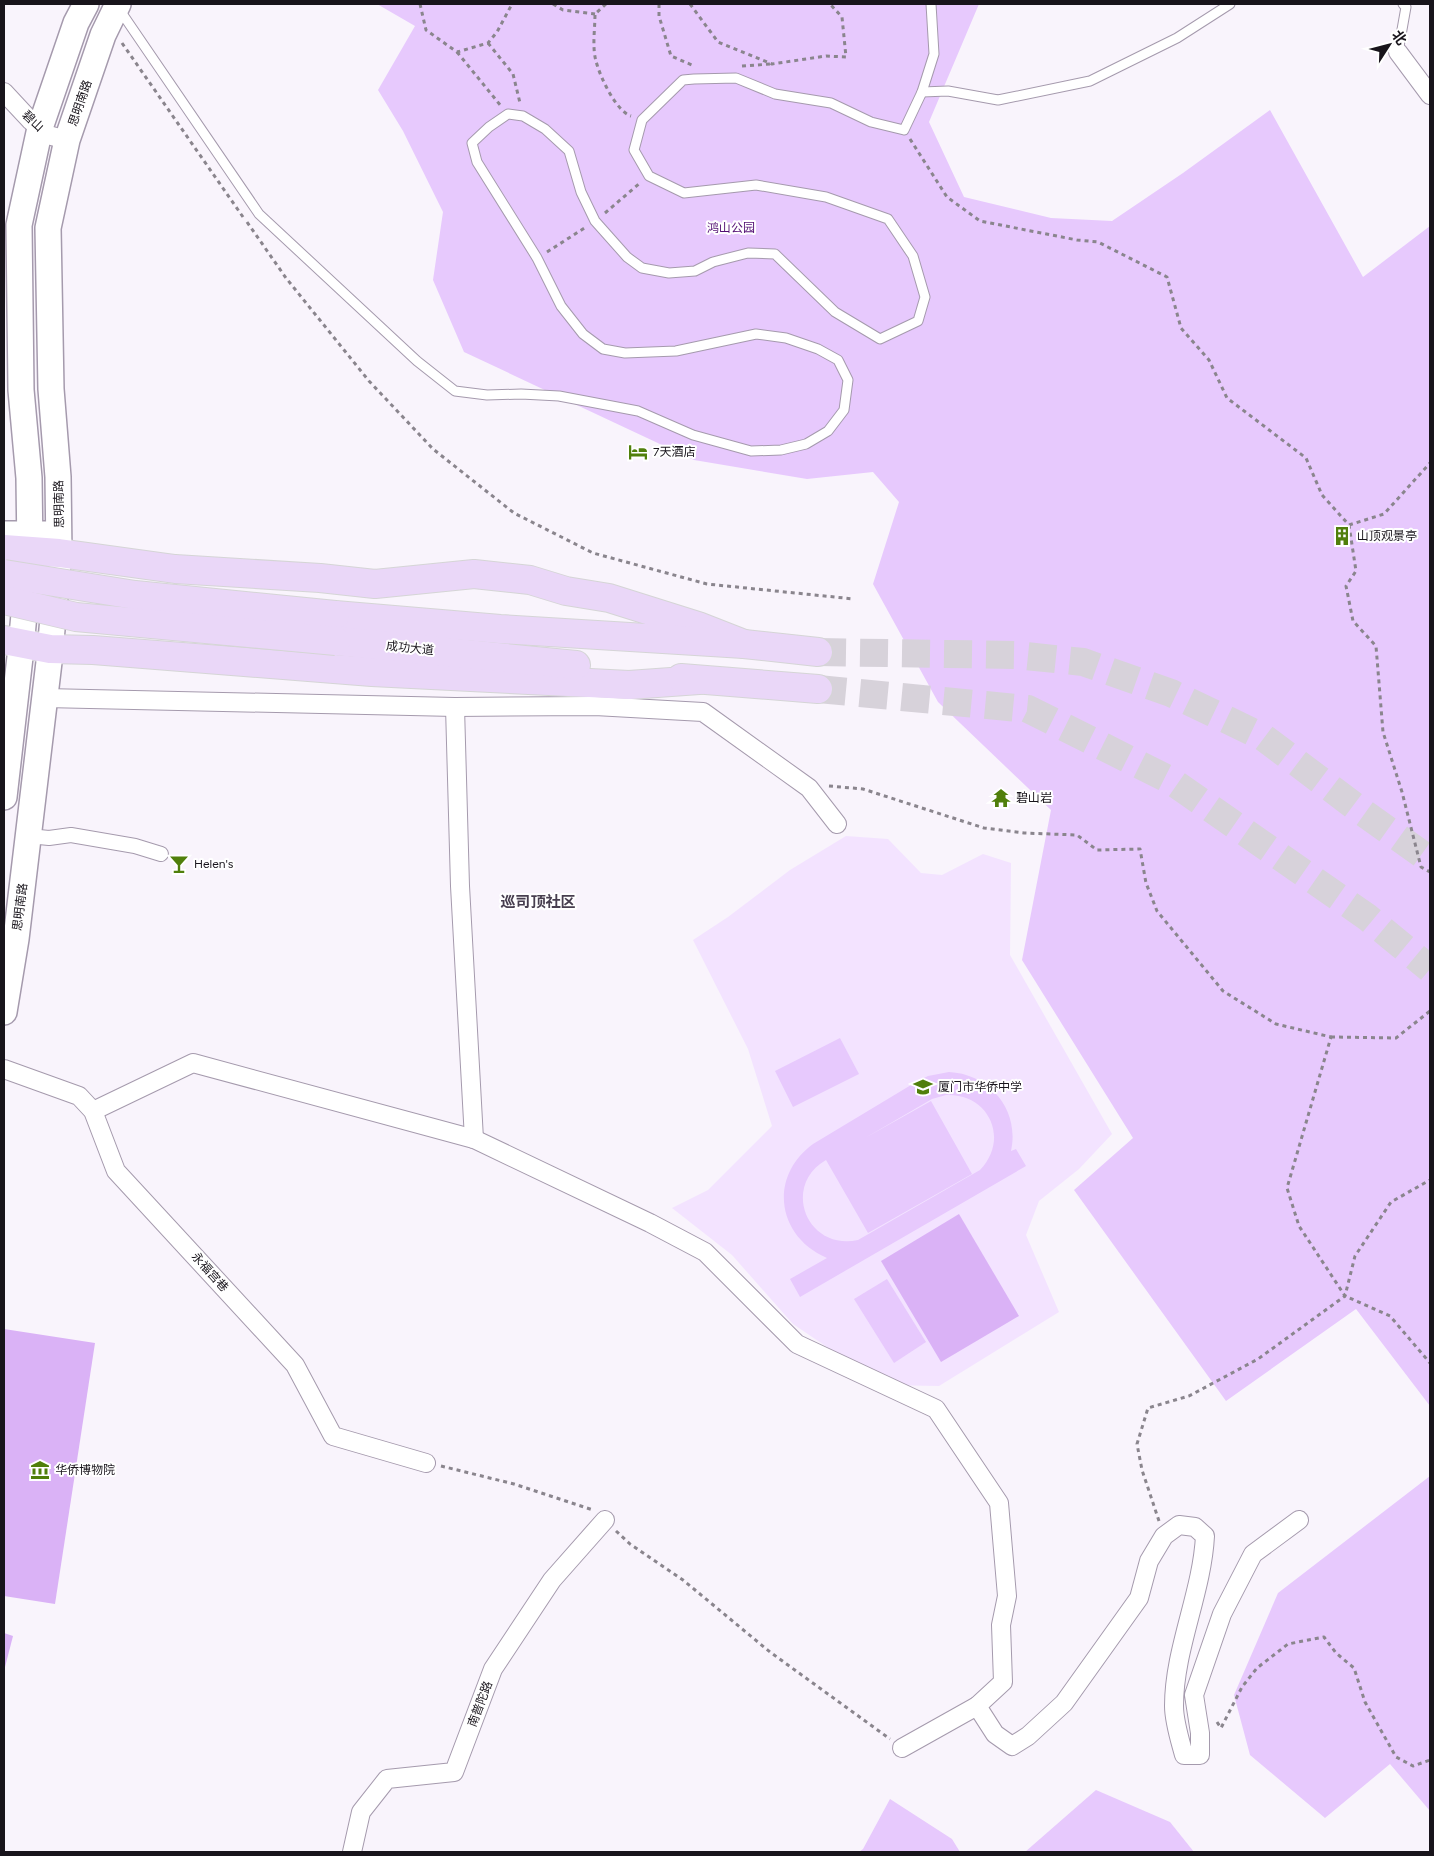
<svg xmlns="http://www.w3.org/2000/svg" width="1434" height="1856" font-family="Figtree,'Noto Sans SC',sans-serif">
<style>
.built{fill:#f3e3ff}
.green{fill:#e7c9fd;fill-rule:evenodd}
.building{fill:#dab2f6}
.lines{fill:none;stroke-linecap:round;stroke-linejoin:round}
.trunk-tunnel{stroke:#d7d2da;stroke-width:28;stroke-dasharray:28 14;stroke-linecap:butt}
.service-casing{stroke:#a59aad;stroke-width:11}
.pedestrian-casing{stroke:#a59aad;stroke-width:16}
.minor-casing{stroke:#a59aad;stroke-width:20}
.secondary-casing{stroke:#a59aad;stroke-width:28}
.trunk-casing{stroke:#d5d5d6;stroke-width:30}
.path{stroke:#8a858d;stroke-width:3;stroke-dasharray:4 4;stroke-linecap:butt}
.service{stroke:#fff;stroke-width:9}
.pedestrian{stroke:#fff;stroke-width:14}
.minor{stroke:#fff;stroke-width:18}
.secondary{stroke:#fff;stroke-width:25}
.trunk{stroke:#ead7f8;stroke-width:28}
.trunk-bridge-casing{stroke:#d5d5d6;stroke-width:30;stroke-linecap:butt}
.trunk-bridge{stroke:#ead7f8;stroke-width:28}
.labels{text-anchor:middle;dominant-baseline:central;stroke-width:4;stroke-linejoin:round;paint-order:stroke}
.street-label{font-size:12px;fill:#18141b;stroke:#fff}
.park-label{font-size:12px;fill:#520f73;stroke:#fff}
.poi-label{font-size:12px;fill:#18141b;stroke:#fff;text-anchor:start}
.quarter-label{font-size:15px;font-weight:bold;fill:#473e4f;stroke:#fff}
</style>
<rect width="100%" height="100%" fill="#f9f4fc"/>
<polygon class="built" points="846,836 888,839 921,873 942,875 983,854 1011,863 1010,955 1112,1134 1079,1169 1039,1201 1026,1235 1059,1312 939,1386 883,1385 793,1324 732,1255 672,1208 708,1190 772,1126 748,1049 693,940 728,917 790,870"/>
<g class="green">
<polygon points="377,4 979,4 929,122 964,197 1051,218 1112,221 1183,173 1270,110 1363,277 1430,226 1430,1406 1356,1309 1226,1401 1074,1190 1133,1138 1022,960 1051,810 938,702 873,584 899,502 873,472 807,479 694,460 464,352 433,280 443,212 403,131 378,90 415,26"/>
<polygon points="840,1038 859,1074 793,1107 775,1071"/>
<path d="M949,1072C990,1074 1020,1110 1011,1151L1016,1149L1026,1166L800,1297L790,1279L827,1258C777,1237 768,1177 813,1144L916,1082L928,1076ZM946,1095C989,1093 1010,1139 980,1170L858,1240C807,1251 781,1186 826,1160L868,1233L972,1174L931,1101L865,1138L932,1099Z"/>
<polygon points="887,1279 926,1342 894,1363 854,1299"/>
<polygon points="1430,1476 1430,1811 1390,1764 1325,1818 1250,1755 1234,1695 1278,1593"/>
<polygon points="1096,1790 1170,1822 1194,1852 1025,1852"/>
<polygon points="890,1799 952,1839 960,1852 859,1852 863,1849"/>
</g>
<g class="building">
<polygon points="1340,528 1349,531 1345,544 1336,541"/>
<polygon points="959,1214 1019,1316 941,1362 881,1261"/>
<polygon points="4,1329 95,1343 55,1604 4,1596"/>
<polygon points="4,1633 13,1636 4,1671"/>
</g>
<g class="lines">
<g class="trunk-tunnel">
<polyline points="818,652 1016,655 1083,662 1171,693 1263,737 1361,811 1430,860"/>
<polyline points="818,689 1028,709 1170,780 1367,917 1430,969"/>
</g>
<g class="service-casing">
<g id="service">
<polyline points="119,9 259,214 417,361 455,391 487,395 521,394 559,396 638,411 693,435 751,451 781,450 806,444 828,431 844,410 848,380 838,360 818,349 786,338 756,334 676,351 625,353 603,349 583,334 561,306 537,258 477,162 472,143 489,127 508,114 523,116 545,129 569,151 581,192 595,221 627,257 642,268 669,273 695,271 713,262 748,253 775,254 835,312 880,339 918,321 925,297 913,256 888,219 826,197 756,185 684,193 649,176 634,150 642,120 683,80 694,79 736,78 775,94 831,103 871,122 904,130 922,92 934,54 931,4"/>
<polyline points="1398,52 1406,7 1403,4"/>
<polyline points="922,92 948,91 998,100 1090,81 1177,38 1230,4"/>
</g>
</g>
<g class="pedestrian-casing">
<polyline id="pedestrian" points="29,836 49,838 71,835 135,846 161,854"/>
</g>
<g class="minor-casing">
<g id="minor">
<polyline points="1398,52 1430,95"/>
<polyline points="4,92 30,120 48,135 67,140"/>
<polyline points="45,698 455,707 595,706 703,712 809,788 837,824"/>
<polyline points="455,707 460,886 474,1139"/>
<polyline points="4,1069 79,1096 93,1111 116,1171 295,1365 333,1436 426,1463"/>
<path d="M93,1111L193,1063L474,1139L650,1223L705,1252L797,1344L936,1409L999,1503L1007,1596L1001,1625L1003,1682L977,1706L995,1734L1012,1746L1028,1736L1064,1703L1139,1598L1149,1561L1164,1536L1179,1525L1195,1527L1205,1536C1202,1593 1174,1649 1174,1706C1174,1722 1180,1740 1184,1755H1200V1733L1194,1695L1222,1614L1253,1554L1299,1520"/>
<polyline points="902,1748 977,1706"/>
<polyline points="352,1852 361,1812 387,1779 454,1772 493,1669 552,1580 605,1520"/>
</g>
</g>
<g class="secondary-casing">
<g id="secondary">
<polyline points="4,534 47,534"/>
<polyline points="4,797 20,657 30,551 29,478 21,390 19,225 40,128 76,23 86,4"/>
<polyline points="4,1012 16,939 49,662 59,553 58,477 51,389 48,228 67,140 103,35 118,4"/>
</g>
</g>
<g class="trunk-casing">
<g id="trunk">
<polyline points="4,549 59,553 175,569 320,578 375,584 474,574 530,580 566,591 609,598 698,626 744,644"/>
<polyline points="335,615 500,629 744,644 818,652"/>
<polyline points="4,640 50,649 93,650 372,672 629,685 699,680"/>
<polyline points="336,641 576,665"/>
<polyline points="681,678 818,689"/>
</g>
</g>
<g class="path">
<polyline points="420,4 426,30 457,52 488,43 497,32 512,4"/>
<polyline points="553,4 563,10 595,14"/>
<path d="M606,4L595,14C595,29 592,47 596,61C600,77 616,111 631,116"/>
<polyline points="659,4 659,16 671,56 692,65"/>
<polyline points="690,4 718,42 772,64 826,56 846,57 842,17 830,4"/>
<polyline points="122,43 243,217"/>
<polyline points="488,43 513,74 520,103"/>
<polyline points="457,52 501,106"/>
<polyline points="742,66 771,64"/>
<polyline points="910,139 947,197 980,221 1077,240 1098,242 1167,277 1181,328 1209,360 1227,398 1306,458 1322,495 1349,525 1356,571 1346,586 1353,621 1376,646 1383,732 1402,792 1421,867 1430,872"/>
<polyline points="605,213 640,183"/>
<polyline points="247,222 286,278 369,381 433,449 514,513 593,553 707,584 854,599"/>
<polyline points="547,252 586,227"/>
<polyline points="1349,525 1384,514 1430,463"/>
<polyline points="829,786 863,789 984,828 1024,833 1077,835 1097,850 1140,849 1146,883 1157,911 1223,991 1276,1024 1331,1037 1287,1188 1299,1226 1345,1296 1390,1316 1430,1363"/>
<polyline points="1331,1037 1396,1038 1430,1011"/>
<polyline points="441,1466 514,1484 593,1510"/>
<polyline points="1159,1521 1142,1470 1137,1444 1148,1408 1189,1396 1258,1359 1345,1296 1355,1256 1391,1202 1430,1180"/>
<polyline points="616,1531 630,1544 683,1580 770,1652 890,1739"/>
<polyline points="1217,1722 1221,1728 1242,1687 1257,1668 1288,1644 1324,1637 1336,1653 1354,1668 1365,1702 1396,1757 1413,1766 1430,1760"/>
</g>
<use href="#service" class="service"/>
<use href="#pedestrian" class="pedestrian"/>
<use href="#minor" class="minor"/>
<use href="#secondary" class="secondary"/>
<use href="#trunk" class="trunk"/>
<g class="trunk-bridge-casing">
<g id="trunk-bridge">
<polyline points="4,574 135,595 335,615"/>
<polyline points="4,600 76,617 336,641"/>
</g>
</g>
<use href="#trunk-bridge" class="trunk-bridge"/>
</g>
<defs>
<g id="hotel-bare" transform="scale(1.5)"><path d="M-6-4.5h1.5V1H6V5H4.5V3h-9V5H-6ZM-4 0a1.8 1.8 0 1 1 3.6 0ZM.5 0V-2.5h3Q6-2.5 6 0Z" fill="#507f0b" stroke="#fff" stroke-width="2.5" paint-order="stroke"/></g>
<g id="building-bare" transform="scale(1.5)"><path d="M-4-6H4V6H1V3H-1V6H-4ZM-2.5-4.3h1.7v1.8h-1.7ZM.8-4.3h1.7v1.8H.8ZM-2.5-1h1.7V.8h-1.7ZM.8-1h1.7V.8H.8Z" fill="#507f0b" stroke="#fff" stroke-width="2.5" paint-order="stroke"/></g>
<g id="temple-bare" transform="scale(1.5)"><path d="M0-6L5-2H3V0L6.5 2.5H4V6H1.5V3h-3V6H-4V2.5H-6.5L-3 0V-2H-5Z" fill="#507f0b" stroke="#fff" stroke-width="2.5" paint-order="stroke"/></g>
<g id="bar-bare" transform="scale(1.5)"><path d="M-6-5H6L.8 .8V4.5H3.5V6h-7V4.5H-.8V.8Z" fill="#507f0b" stroke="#fff" stroke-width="2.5" paint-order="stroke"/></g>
<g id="school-bare" transform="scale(1.5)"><path d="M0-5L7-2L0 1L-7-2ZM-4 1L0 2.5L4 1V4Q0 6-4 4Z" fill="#507f0b" stroke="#fff" stroke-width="2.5" paint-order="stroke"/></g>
<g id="museum-bare" transform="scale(1.5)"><path d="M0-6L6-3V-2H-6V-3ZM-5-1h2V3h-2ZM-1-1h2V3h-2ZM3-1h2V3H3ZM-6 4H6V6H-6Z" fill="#507f0b" stroke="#fff" stroke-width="2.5" paint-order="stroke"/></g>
</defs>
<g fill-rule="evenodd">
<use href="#hotel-bare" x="638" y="452"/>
<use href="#building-bare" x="1342" y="536"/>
<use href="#temple-bare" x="1001" y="798"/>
<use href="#bar-bare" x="179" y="864"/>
<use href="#school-bare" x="923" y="1087"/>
<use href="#museum-bare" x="40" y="1470"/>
</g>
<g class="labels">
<g class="street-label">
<text transform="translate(80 103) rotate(-71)">思明南路</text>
<text transform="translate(33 121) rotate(43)">碧山</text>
<text transform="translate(59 504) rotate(-91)">思明南路</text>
<text transform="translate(410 648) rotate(6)">成功大道</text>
<text transform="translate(20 907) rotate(-83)">思明南路</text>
<text transform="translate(210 1272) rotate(48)">永福宫巷</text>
<text transform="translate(480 1704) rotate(-69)">南普陀路</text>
</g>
<g class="park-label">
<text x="731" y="228">鸿山公园</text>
</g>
<g class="poi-label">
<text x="653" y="452">7天酒店</text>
<text x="1357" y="536">山顶观景亭</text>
<text x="1016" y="798">碧山岩</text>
<text x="194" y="864">Helen's</text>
<text x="938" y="1087">厦门市华侨中学</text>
<text x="55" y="1470">华侨博物院</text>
</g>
<g class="quarter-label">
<text x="538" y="902">巡司顶社区</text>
</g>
</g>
<rect width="1434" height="1856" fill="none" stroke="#18141b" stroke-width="10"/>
<g transform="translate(1389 45) rotate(54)" stroke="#ffffff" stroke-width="4" paint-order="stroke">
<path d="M0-4L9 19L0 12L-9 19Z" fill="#18141b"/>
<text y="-8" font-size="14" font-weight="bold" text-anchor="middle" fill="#18141b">北</text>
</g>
</svg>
